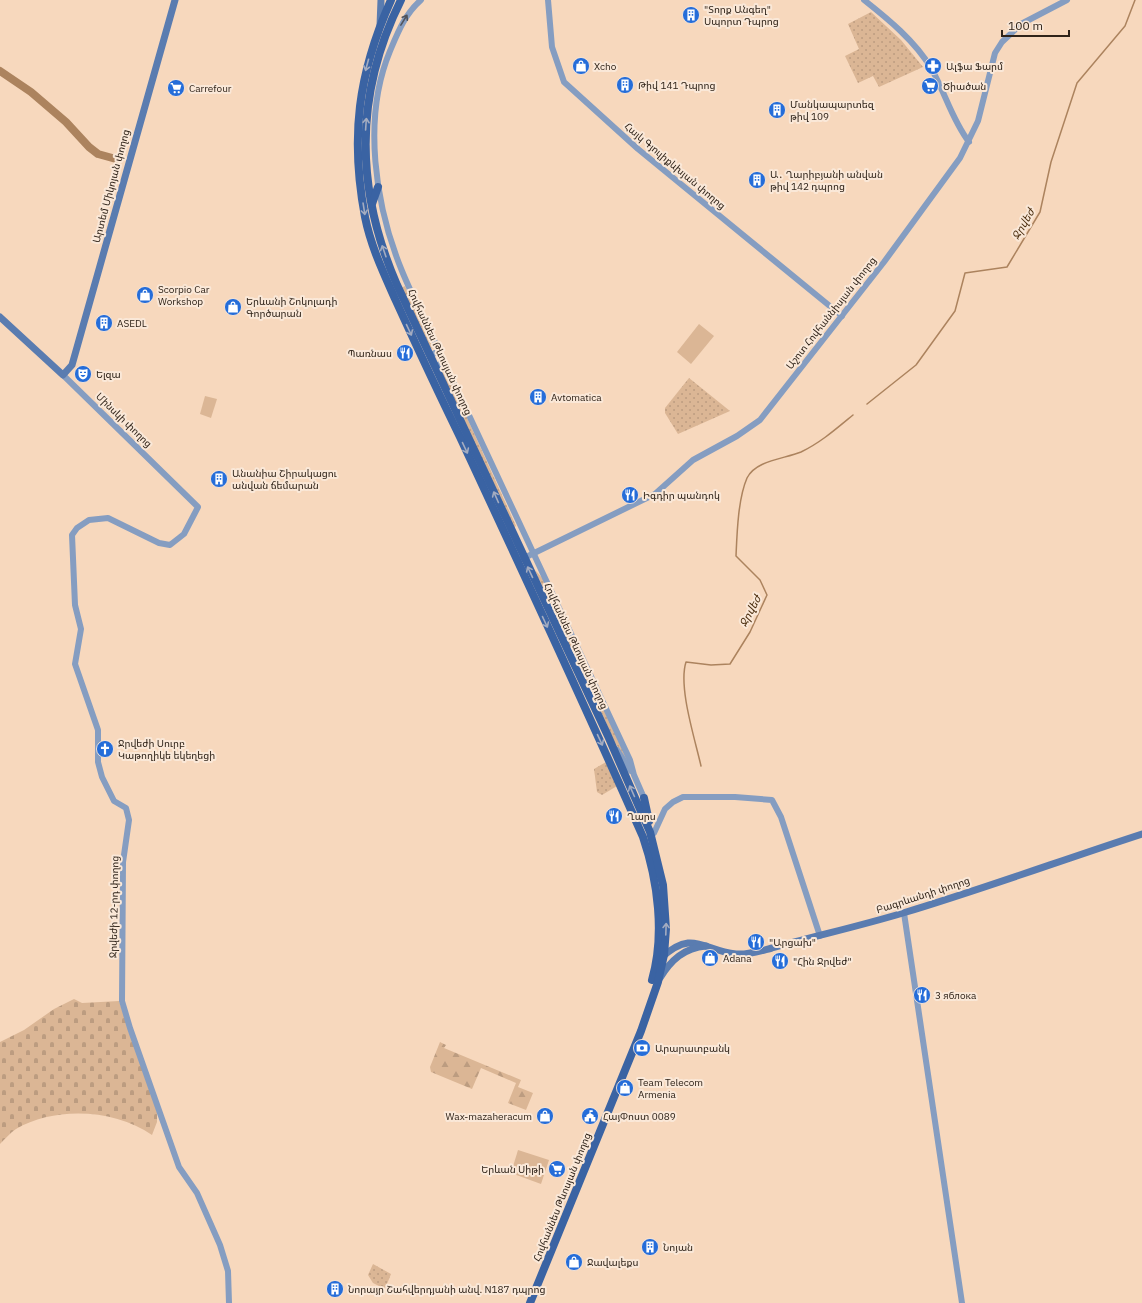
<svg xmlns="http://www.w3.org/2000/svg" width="1142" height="1303" font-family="'IBM Plex Sans','Noto Sans Armenian',sans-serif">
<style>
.grass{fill:url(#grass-dots)}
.forest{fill:url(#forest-firs)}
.cemetery{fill:url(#cemetery-stones)}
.garden{fill:#dbb695}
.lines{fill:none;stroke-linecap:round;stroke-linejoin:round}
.stream{stroke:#ac835e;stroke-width:1.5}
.river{stroke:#ac835e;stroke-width:8}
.tertiary{stroke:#859dc1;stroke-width:6}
.secondary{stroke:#5a7cb0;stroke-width:7}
.primary{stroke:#3a63a3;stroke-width:8}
.oneway{stroke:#51545c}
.oneway2{stroke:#a4acc0}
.labels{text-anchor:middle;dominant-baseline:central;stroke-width:4;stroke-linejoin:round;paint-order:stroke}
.poi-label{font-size:10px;fill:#2f2319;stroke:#fae8d8;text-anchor:start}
.street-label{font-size:10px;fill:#2f2319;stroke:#fae8d8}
.water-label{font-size:11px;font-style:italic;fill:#4b2e0f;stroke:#fae8d8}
</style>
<defs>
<pattern id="grass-dots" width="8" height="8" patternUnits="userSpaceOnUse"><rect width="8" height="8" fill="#dbb695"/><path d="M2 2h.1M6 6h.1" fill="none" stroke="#bc9c80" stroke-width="1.8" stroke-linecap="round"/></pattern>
<pattern id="forest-firs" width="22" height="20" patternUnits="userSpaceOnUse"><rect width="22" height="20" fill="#dbb695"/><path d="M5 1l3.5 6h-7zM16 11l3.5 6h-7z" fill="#bc9c80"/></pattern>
<pattern id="cemetery-stones" width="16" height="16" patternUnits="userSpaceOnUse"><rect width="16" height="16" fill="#dbb695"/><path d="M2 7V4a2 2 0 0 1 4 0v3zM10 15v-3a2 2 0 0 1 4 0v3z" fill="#bc9c80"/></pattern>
</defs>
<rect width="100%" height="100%" fill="#f7d8bd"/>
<g class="grass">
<polygon points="871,12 901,40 923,67 879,87 873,76 858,83 845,56 859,49 848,24"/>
<polygon points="405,286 433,348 430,349 401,288"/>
<polygon points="444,367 516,526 513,528 439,369"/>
<polygon points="689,378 730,411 678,434 665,413 665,408"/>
<polygon points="535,570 545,581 629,763 615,743 593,693 584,680"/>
<polygon points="606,762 617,786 602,795 597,792 594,769"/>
<polygon points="373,1264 391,1274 385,1289 373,1283 368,1275"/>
</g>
<polygon class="forest" points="440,1042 446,1045 444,1048 521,1080 518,1087 533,1093 526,1110 508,1103 516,1083 481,1068 472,1089 431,1072 430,1067"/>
<path class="cemetery" d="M74,999L82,1003L119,1001L157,1112V1122L152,1135C115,1109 55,1106 16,1129C10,1133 5,1139 0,1144V1042L24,1030L54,1009Z"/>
<g class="garden">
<polygon points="699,324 714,336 691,364 677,352"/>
<polygon points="205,396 217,399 211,418 200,414"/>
<polygon points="518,1150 549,1160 541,1184 511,1173"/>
</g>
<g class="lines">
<g class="stream">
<polyline points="867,404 916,365 955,311 965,273 1007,267 1040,212 1051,162 1077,83 1125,26 1135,0"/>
<path d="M701,766C695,739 678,687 686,662L711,665L730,664L750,632L767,595L760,580L736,556C737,533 738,499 747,478C756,460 784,459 801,452C820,443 836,429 853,415"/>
</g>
<polyline class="river" points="0,71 31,92 66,122 89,147 98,154 116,159"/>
<g class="tertiary">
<path d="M421,0C405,14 398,32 390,51C362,118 375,205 402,271C413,298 427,324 439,351L431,355"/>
<polyline points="548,0 552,47 564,82 638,149 842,316"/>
<path d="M864,0C888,19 915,41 931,68C945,92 952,120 969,142"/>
<polyline points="436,366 442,363 446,366 630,760 634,775 644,798"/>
<polyline points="63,375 198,507 184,534 170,545 159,543 108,518 89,520 77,528 72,535 75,605 81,629 75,664 98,730 98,762 102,777 114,801 126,808 129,820 123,862 122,1001 130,1028 179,1167 197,1193 220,1245 228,1271 229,1303"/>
<polyline points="522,559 655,494 693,460 737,436 760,420 884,262 960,158 978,121 995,53 1002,42 1021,24 1067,0"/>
<polyline points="617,750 631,771"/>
<polyline points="652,835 654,833 665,809 673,802 683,797 735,797 772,800 781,817 820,936"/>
<polyline points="904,913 962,1303"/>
</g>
<g class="secondary">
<polyline points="380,26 381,0"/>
<polyline points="0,317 63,375 72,365 175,0"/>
<path d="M661,958C693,929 702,950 736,954C748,955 760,951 772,948C815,936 860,926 903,913C983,889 1062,860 1142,834"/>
<path d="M660,978C671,960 684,948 706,946"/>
</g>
<g class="primary">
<path d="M391,0C358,74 350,137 365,217C371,247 384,274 396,301C417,347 438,392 460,437C522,570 584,703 643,837C658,881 665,935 652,980"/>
<path d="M401,0C354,94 355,189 397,285L608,736L650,832L663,885L666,929L664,955L658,982L641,1031L530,1303"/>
<polyline points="372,204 378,187"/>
<polyline points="644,798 649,821"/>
</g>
</g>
<defs><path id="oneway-shaft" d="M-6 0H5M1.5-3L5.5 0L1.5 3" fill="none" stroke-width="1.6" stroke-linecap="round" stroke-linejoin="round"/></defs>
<use class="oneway" href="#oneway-shaft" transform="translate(404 20) rotate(-58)"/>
<g class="oneway2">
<use href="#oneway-shaft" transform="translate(367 65) rotate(105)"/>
<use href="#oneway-shaft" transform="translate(366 124) rotate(-86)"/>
<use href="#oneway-shaft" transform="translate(364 209) rotate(81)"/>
<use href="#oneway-shaft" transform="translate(384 251) rotate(-109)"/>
<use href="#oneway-shaft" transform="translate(409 330) rotate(65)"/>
<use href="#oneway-shaft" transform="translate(465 448) rotate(65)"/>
<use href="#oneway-shaft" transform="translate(496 497) rotate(-114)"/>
<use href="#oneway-shaft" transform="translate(530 572) rotate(-115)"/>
<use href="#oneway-shaft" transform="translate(545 622) rotate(65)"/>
<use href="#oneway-shaft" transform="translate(600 740) rotate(65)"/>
<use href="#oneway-shaft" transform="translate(632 791) rotate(-114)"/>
<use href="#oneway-shaft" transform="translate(666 929) rotate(-88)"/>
</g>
<defs>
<g id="building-disc" transform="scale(0.9)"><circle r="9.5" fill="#256dd9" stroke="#fae8d8"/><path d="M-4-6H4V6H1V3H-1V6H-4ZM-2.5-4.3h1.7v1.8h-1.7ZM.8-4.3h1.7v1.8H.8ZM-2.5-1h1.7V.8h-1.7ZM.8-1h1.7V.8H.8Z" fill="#fff"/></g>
<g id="shop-disc" transform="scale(0.9)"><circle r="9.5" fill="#256dd9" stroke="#fae8d8"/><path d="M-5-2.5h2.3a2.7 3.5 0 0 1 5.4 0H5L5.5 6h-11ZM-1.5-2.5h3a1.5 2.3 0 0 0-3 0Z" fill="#fff"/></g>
<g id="pharmacy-disc" transform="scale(0.9)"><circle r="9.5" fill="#256dd9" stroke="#fae8d8"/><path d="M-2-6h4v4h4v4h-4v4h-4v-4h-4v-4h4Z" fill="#fff"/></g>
<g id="supermarket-disc" transform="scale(0.9)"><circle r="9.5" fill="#256dd9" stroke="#fae8d8"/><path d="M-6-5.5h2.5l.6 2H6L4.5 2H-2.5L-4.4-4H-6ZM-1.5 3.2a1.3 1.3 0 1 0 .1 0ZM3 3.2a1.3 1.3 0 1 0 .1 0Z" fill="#fff"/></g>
<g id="restaurant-disc" transform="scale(0.9)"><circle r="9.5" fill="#256dd9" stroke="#fae8d8"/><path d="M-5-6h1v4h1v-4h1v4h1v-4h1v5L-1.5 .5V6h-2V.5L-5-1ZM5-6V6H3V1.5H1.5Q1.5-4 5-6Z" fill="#fff"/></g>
<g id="theatre-disc" transform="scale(0.9)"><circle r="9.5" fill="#256dd9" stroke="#fae8d8"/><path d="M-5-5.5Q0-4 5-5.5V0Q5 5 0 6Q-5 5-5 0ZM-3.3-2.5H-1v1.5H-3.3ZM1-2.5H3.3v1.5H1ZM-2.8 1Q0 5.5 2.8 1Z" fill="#fff"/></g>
<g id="church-disc" transform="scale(0.9)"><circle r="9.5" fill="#256dd9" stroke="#fae8d8"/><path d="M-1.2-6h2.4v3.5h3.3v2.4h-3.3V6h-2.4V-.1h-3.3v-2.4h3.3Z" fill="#fff"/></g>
<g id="bank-disc" transform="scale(0.9)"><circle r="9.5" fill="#256dd9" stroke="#fae8d8"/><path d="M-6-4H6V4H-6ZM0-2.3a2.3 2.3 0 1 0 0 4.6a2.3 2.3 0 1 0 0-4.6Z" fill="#fff"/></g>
<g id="civic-disc" transform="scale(0.9)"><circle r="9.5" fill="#256dd9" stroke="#fae8d8"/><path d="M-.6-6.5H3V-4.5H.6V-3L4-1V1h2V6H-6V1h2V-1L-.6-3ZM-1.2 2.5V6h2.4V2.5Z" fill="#fff"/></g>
</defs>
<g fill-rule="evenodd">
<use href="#building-disc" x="691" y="15"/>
<use href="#shop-disc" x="581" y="66"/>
<use href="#pharmacy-disc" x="933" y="66"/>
<use href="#building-disc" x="625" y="85"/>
<use href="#supermarket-disc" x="930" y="86"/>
<use href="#supermarket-disc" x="176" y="88"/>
<use href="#building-disc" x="777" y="110"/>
<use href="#building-disc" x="757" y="180"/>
<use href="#shop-disc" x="145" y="295"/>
<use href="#shop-disc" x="233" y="307"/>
<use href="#building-disc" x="104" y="323"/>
<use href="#restaurant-disc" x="405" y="353"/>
<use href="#theatre-disc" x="83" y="374"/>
<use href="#building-disc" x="538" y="397"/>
<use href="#building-disc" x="219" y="479"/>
<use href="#restaurant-disc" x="630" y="495"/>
<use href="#church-disc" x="105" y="749"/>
<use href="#restaurant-disc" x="614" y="816"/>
<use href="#restaurant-disc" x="756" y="942"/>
<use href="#shop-disc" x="710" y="958"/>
<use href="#restaurant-disc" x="780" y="961"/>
<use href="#restaurant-disc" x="922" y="995"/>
<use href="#bank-disc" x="642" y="1048"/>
<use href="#shop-disc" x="625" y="1088"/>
<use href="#shop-disc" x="545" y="1116"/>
<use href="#civic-disc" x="590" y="1116"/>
<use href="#supermarket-disc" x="557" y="1169"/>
<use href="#building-disc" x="650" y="1247"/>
<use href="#shop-disc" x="574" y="1262"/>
<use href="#building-disc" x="335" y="1289"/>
</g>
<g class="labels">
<g class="poi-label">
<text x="704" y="9">"Տորք Անգեղ"<tspan x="704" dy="12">Սպորտ Դպրոց</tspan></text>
<text x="594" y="66">Xcho</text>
<text x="946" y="66">Ալֆա Ֆարմ</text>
<text x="638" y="85">Թիվ 141 Դպրոց</text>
<text x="943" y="86">Ծիածան</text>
<text x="189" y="88">Carrefour</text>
<text x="790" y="104">Մանկապարտեզ<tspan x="790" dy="12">թիվ 109</tspan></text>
<text x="770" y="174">Ա․ Ղարիբյանի անվան<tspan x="770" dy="12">թիվ 142 դպրոց</tspan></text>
<text x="158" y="289">Scorpio Car<tspan x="158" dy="12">Workshop</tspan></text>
<text x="246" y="301">Երևանի Շոկոլադի<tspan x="246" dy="12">Գործարան</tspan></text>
<text x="117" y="323">ASEDL</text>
<text x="392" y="353" text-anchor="end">Պառնաս</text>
<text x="96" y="374">Ելզա</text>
<text x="551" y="397">Avtomatica</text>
<text x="232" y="473">Անանիա Շիրակացու<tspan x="232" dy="12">անվան ճեմարան</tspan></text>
<text x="643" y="495">Իգդիր պանդոկ</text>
<text x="118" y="743">Ջրվեժի Սուրբ<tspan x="118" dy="12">Կաթողիկե եկեղեցի</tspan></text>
<text x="627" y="816">Ղարս</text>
<text x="769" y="942">"Արցախ"</text>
<text x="723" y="958">Adana</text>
<text x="793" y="961">"Հին Ջրվեժ"</text>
<text x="935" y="995">3 яблока</text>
<text x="655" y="1048">Արարատբանկ</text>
<text x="638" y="1082">Team Telecom<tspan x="638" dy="12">Armenia</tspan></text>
<text x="532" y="1116" text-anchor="end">Wax-mazaheracum</text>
<text x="603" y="1116">ՀայՓոստ 0089</text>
<text x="544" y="1169" text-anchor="end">Երևան Սիթի</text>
<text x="663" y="1247">Նոյան</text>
<text x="587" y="1262">Ջավալեքս</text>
<text x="348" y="1289">Նորայր Շահվերդյանի անվ. N187 դպրոց</text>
</g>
<g class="street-label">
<text transform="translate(675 166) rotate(40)">Հայկ Գյուլիքևխյան փողոց</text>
<text transform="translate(111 186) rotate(-75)">Արտեմ Միկոյան փողոց</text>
<text transform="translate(831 313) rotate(-52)">Աշոտ Հովհաննիսյան փողոց</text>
<text transform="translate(440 352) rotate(65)">Հովհաննես Թևոսյան փողոց</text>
<text transform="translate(124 420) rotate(44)">Մինսկի փողոց</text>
<text transform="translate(576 646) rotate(65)">Հովհաննես Թևոսյան փողոց</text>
<text transform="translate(923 895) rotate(-18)">Բագրևանդի փողոց</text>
<text transform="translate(114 907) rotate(-89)">Ջրվեժի 12-րդ փողոց</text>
<text transform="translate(562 1197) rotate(-68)">Հովհաննես Թևոսյան փողոց</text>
</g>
<g class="water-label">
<text transform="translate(1023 224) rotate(-60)">Ջրվեժ</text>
<text transform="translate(750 611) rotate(-62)">Ջրվեժ</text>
</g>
</g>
<path d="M1002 30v6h67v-6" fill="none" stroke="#2f2319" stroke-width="2"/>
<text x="1008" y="30" font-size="12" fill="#2f2319" stroke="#fae8d8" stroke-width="3" paint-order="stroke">100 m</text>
</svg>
